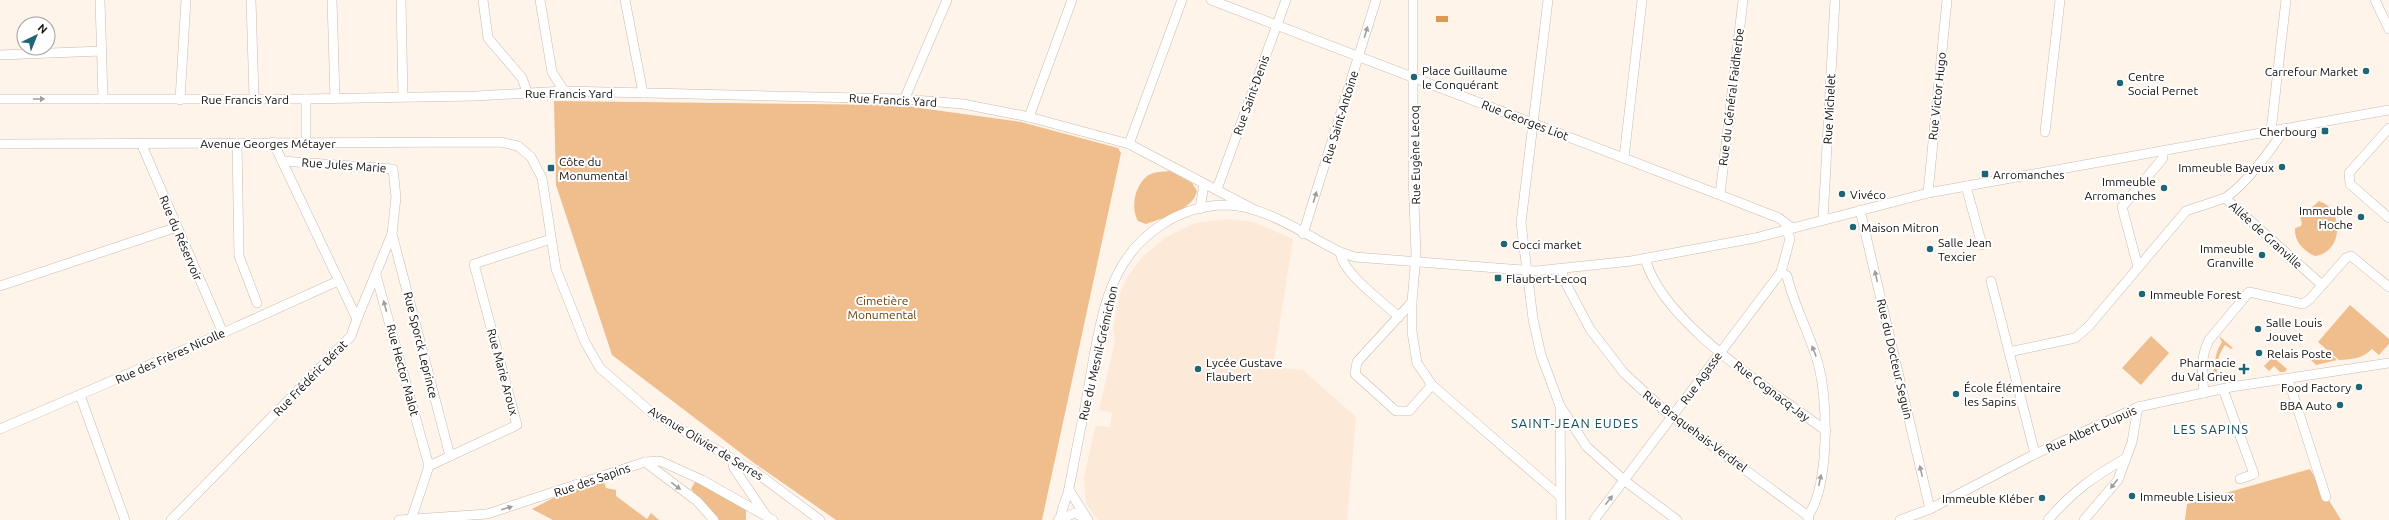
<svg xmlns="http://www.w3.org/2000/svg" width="2389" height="520" font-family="Ubuntu,sans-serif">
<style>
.built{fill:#fde9d7}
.green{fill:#f0bd8d}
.water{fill:#dd9851}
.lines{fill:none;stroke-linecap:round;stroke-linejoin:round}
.minor-casing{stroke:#c8bbaf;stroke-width:10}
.minor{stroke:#fff;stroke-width:9}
.oneway{fill:#a09f9d}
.poi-dot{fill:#1f6675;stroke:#fff;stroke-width:1.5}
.labels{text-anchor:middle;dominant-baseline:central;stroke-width:4;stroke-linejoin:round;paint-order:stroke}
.poi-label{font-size:12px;fill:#120e0a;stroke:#fff;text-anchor:start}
.street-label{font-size:12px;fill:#120e0a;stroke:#fff}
.park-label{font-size:12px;fill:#6a3d03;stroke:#fff}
.neighbourhood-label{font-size:13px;letter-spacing:1px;fill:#174f5b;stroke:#fff}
</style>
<rect width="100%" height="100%" fill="#fff4ea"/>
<polygon class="built" points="1227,219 1254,222 1293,239 1273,367 1303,370 1356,417 1347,520 1098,520 1086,504 1084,478 1095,426 1110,427 1112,413 1099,410 1115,341 1113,330 1120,293 1128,276 1142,257 1166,237 1195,223"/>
<g class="green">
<polygon points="554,101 898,105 1021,122 1118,148 1121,153 1042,520 836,520 754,463 612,355 556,185"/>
<path d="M1170,171L1192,183L1197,191C1193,210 1163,218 1146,224L1138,221C1131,208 1134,188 1146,177C1153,171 1162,172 1170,171Z"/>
<path d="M2319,201C2345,209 2343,253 2315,256C2303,251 2294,241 2295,228L2301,226L2302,223L2300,218Z"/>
<path d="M2350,305L2389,339V344L2379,355L2372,349C2362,359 2353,359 2339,360L2318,342Z"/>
<polygon points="2151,336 2169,353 2141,385 2122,368"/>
<path d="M2219,336L2233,348L2231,349L2225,345C2218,355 2216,364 2217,376L2221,380L2210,381C2216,374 2212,356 2222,342Z"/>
<polygon points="2324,349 2337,360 2316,365 2311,360"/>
<polygon points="2273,357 2287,369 2285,372 2280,372 2274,366 2269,371 2264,366"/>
<polygon points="2310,469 2341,520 2185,520 2187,504"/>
<polygon points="696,480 746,510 746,520 718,520 691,489"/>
<polygon points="604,482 606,488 616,490 616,496 647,519 651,513 659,520 553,520 532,509 565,492"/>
</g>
<rect class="water" x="1436" y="16" width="12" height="6"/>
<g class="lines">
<g class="minor-casing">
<g id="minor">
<polyline points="100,0 103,99"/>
<polyline points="251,0 254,98"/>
<polyline points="332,0 335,98"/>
<polyline points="401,0 403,97"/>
<polyline points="483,0 488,38 522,78 527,92"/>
<polyline points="540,0 552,72 564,91"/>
<polyline points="625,0 643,93"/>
<polyline points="1211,0 1720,195 1779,218 1792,228"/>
<polyline points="1413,0 1413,175 1416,254 1412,302 1412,332 1417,363 1432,385 1560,496"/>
<polyline points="1548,0 1521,223 1533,319 1541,355 1560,406 1587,447 1625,481 1677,520"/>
<polyline points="2375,0 2389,29"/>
<polyline points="0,55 102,51"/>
<polyline points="0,99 306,99 476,96 564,91 902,99 963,104 1029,117 1129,144 1253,209"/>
<polyline points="180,100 186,0"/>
<polyline points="904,100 947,0"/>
<polyline points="1029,117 1072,0"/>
<polyline points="2389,128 2349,173 2350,184 2389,218"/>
<polyline points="2271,131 2286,0"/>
<polyline points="2045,132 2060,0"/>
<polyline points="306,142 306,99"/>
<polyline points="141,143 223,333"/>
<polyline points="237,143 239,256 257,303"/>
<polyline points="0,144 500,142 518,146 531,157 542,178 556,269 585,342 600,368 652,413 754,471 820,520"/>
<polyline points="1129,144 1182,0"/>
<polyline points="1624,158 1642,0"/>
<polyline points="282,161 393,169 396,197 392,234 357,319"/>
<polyline points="1966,186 1982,245"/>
<polyline points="1217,189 1286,0"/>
<polyline points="1928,193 1947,0"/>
<polyline points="1720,195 1743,0"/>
<path d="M2225,198C2245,185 2272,149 2285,128"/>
<polyline points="1200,209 1204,184"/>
<polyline points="1860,210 1930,509"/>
<polyline points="1823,219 1835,0"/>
<polyline points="392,234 450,456"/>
<polyline points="1303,234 1376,0"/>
<path d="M1340,252C1342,273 1383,302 1399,317"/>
<path d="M1645,258C1662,324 1773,391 1826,431"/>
<polyline points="2138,267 2122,207 2163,158 2163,151"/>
<polyline points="1562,269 1564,280 1590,329 1624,373 1665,411 1808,516"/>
<path d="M1781,272L1787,276C1794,306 1810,334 1818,363C1828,400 1830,484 1808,516L1809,520"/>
<polyline points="376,275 429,466"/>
<polyline points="1991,281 2035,454"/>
<polyline points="0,286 177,227"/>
<polyline points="1412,302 1357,362 1355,374 1396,411 1409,411 1432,385"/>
<polyline points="2009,352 2075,338 2088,327 2186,211 2225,198 2322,285"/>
<polyline points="2288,379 2326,497"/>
<polyline points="2223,389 2254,474 2240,479"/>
<path d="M2204,393C2202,373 2200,358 2209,340L2249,292L2303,304L2310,299L2346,258L2351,256L2389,287"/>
<polyline points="80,395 125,520"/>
<polyline points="1560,406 1561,520"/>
<polyline points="0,429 223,333 338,281"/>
<polyline points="732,460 734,468 767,517"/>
<polyline points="645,462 697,501 714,520"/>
<polyline points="1069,490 1088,520"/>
<polyline points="171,520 351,336 357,319 273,142"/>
<polyline points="399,520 487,514 645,462 660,461 702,480 773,520"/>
<polyline points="411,520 429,466 517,425 474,264 551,239"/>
<polyline points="1058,520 1075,513 1086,519"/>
<path d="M1060,520C1061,509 1067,499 1069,488C1074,464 1078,440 1083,417C1092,375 1098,312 1117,275C1137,234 1180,205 1226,205C1267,206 1305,235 1340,252L1355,257L1536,271L1631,261L1755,238L1928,193L2389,110"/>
<polyline points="1594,520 1781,272 1790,239 1786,229"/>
<polyline points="1900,520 1930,509 2035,454 2138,407 2231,387 2389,363"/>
<path d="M2048,520C2073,491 2093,477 2126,458"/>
<polyline points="2084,520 2118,480 2132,442 2138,407"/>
</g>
</g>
<use href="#minor" class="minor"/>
</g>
<defs><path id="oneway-solid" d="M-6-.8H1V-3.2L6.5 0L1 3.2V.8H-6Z"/></defs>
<g class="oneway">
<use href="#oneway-solid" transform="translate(1366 32) rotate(-73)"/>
<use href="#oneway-solid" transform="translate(39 99)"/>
<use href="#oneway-solid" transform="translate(1315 197) rotate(-73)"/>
<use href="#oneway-solid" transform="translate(1876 276) rotate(-103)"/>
<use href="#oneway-solid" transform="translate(385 306) rotate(-105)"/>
<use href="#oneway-solid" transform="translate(1814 351) rotate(-111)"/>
<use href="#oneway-solid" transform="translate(1921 471) rotate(-103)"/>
<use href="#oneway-solid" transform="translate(1820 480) rotate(-78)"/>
<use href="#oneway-solid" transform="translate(2114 484) rotate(128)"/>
<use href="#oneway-solid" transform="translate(676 486) rotate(37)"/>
<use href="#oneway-solid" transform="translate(1609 500) rotate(-52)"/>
<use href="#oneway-solid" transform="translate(507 508) rotate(-16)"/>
</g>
<g class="poi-dot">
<circle cx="2366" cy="71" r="4"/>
<circle cx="1414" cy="77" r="4"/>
<circle cx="2120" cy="83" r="4"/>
<rect x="2321" y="127" width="8" height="8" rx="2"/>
<circle cx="2282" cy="167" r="4"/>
<rect x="547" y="164" width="8" height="8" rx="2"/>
<rect x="1981" y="170" width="8" height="8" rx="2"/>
<circle cx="2164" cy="188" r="4"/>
<circle cx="1842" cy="194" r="4"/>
<circle cx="2361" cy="217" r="4"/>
<circle cx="1853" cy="227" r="4"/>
<circle cx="1504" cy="244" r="4"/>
<circle cx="1930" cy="249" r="4"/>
<circle cx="2262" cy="255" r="4"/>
<rect x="1494" y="274" width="8" height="8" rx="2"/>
<circle cx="2142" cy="294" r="4"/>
<circle cx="2258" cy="329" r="4"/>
<circle cx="2259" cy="353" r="4"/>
<circle cx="1198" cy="369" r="4"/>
<path d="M2242 363h4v4h4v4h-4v4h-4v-4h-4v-4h4z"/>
<circle cx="2359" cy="387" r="4"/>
<circle cx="1956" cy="394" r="4"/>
<circle cx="2340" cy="405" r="4"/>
<circle cx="2132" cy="496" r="4"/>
<circle cx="2042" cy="498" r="4"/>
</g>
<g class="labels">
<g class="poi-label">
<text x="1422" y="70">Place Guillaume<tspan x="1422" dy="14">le Conquérant</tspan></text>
<text x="2358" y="71" text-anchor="end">Carrefour Market</text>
<text x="2128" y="76">Centre<tspan x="2128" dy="14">Social Pernet</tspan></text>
<text x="2317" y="131" text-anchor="end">Cherbourg</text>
<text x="559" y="161">Côte du<tspan x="559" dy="14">Monumental</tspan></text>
<text x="2274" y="167" text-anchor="end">Immeuble Bayeux</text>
<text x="1993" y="174">Arromanches</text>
<text x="2156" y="181" text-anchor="end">Immeuble<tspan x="2156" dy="14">Arromanches</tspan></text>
<text x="1850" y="194">Vivéco</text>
<text x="2353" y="210" text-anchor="end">Immeuble<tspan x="2353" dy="14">Hoche</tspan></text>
<text x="1861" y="227">Maison Mitron</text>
<text x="1938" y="242">Salle Jean<tspan x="1938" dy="14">Texcier</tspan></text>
<text x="1512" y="244">Cocci market</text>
<text x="2254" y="248" text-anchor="end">Immeuble<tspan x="2254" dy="14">Granville</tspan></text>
<text x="1506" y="278">Flaubert-Lecoq</text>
<text x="2150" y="294">Immeuble Forest</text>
<text x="2266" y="322">Salle Louis<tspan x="2266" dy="14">Jouvet</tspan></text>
<text x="2267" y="353">Relais Poste</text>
<text x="1206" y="362">Lycée Gustave<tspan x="1206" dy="14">Flaubert</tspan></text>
<text x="2236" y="362" text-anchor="end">Pharmacie<tspan x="2236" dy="14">du Val Grieu</tspan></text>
<text x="1964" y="387">École Élémentaire<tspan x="1964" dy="14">les Sapins</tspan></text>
<text x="2351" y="387" text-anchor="end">Food Factory</text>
<text x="2332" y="405" text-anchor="end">BBA Auto</text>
<text x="2140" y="496">Immeuble Lisieux</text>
<text x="2034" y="498" text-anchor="end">Immeuble Kléber</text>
</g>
<g class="street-label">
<text x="569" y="93">Rue Francis Yard</text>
<text transform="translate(1251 95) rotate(-70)">Rue Saint-Denis</text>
<text transform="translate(1937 96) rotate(-84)">Rue Victor Hugo</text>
<text transform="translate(1731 97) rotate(-83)">Rue du Général Faidherbe</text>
<text x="245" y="99">Rue Francis Yard</text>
<text transform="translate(893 100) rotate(3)">Rue Francis Yard</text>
<text transform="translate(1829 109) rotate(-87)">Rue Michelet</text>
<text transform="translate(1340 117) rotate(-73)">Rue Saint-Antoine</text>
<text transform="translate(1525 120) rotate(21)">Rue Georges Liot</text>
<text x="268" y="143">Avenue Georges Métayer</text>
<text transform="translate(1415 155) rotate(-91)">Rue Eugène Lecoq</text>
<text transform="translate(344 165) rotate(4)">Rue Jules Marie</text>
<text transform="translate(2266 235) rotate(42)">Allée de Granville</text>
<text transform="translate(181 238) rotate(67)">Rue du Réservoir</text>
<text transform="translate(421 345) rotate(76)">Rue Sporck Leprince</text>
<text transform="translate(1098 353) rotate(-77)">Rue du Mesnil-Grémichon</text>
<text transform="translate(170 356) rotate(-24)">Rue des Frères Nicolle</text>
<text transform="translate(1895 359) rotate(77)">Rue du Docteur Seguin</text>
<text transform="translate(403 370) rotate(75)">Rue Hector Malot</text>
<text transform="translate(503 372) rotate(75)">Rue Marie Aroux</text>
<text transform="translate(310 378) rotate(-46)">Rue Frédéric Bérat</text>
<text transform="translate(1701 378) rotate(-54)">Rue Agasse</text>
<text transform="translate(1772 391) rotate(37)">Rue Cognacq-Jay</text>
<text transform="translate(2091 429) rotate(-24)">Rue Albert Dupuis</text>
<text transform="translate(1695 431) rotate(37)">Rue Braquehais-Verdrel</text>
<text transform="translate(706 443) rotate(31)">Avenue Olivier de Serres</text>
<text transform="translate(592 480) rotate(-19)">Rue des Sapins</text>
</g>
<g class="park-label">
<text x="882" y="300">Cimetière<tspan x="882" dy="14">Monumental</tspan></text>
</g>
<g class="neighbourhood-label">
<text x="1575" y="423">SAINT-JEAN EUDES</text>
<text x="2211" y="429">LES SAPINS</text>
</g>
</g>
<g transform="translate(36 36) rotate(43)"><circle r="19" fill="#ffffff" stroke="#a09f9d"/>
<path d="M0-3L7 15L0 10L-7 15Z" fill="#1f6675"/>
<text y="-6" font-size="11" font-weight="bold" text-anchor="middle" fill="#120e0a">N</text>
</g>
</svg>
